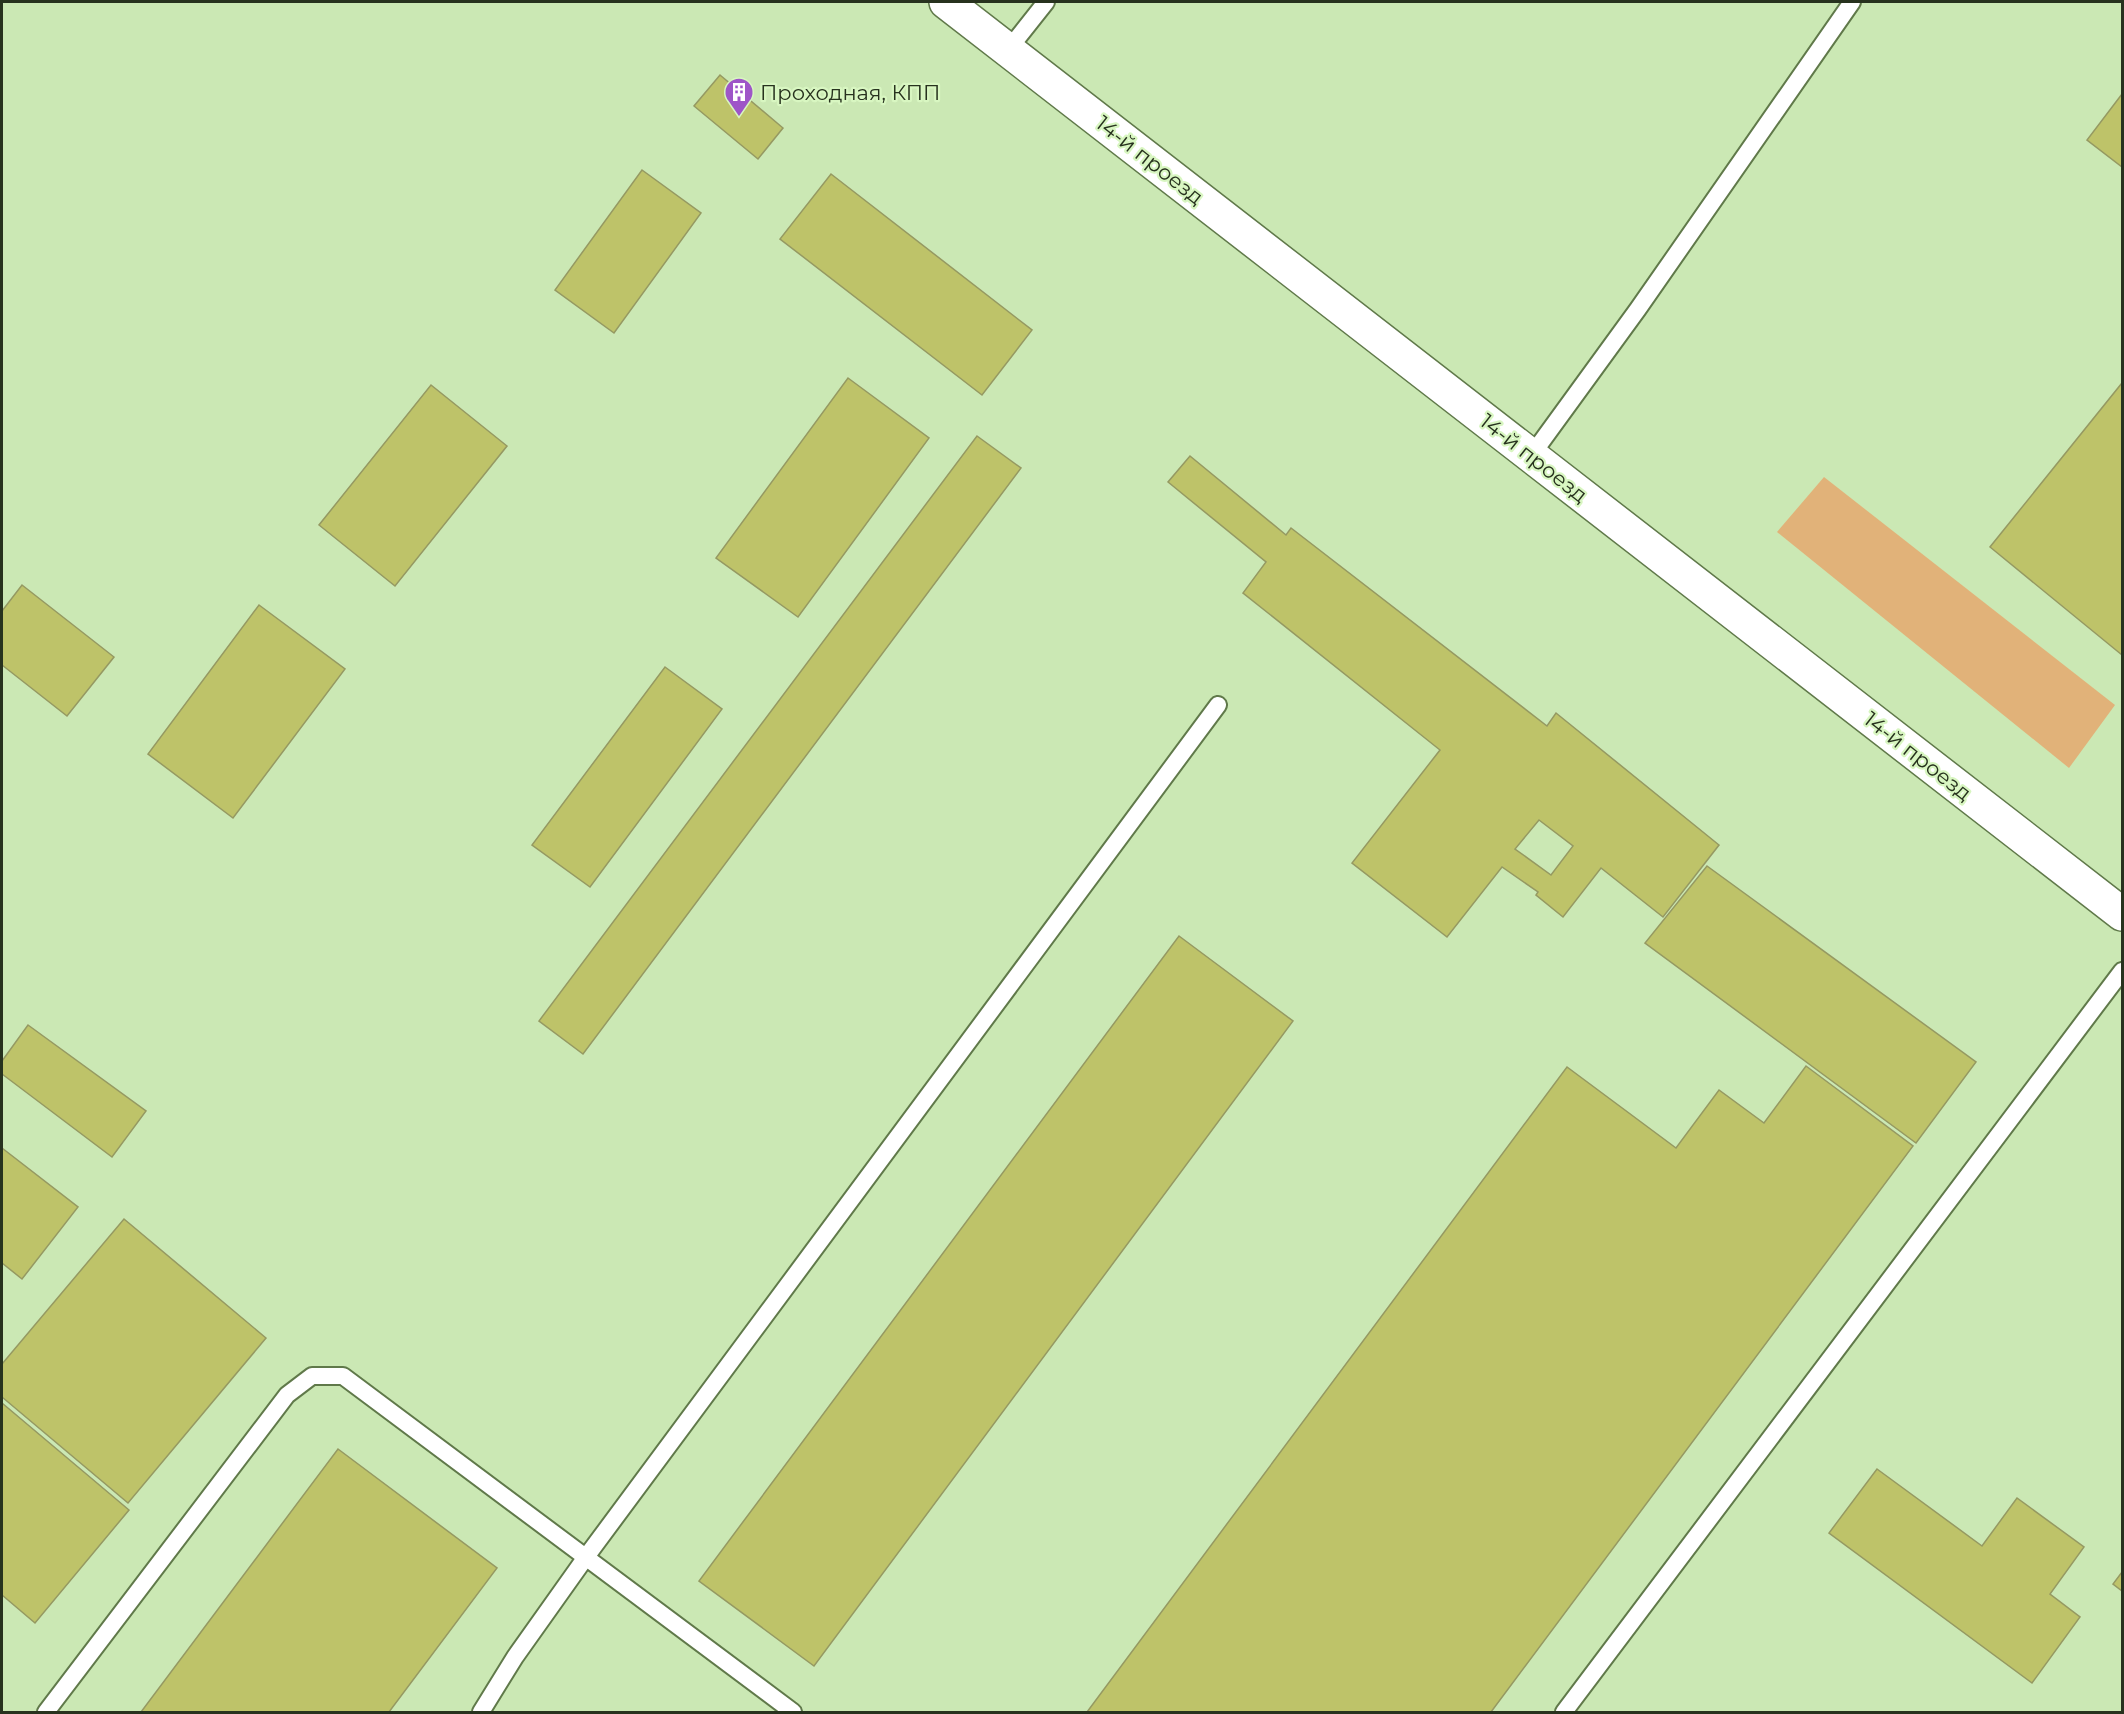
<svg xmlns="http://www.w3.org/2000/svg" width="2124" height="1714" font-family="Montserrat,sans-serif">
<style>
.grass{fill:#e1b279}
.building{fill:#bec369;stroke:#959962;stroke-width:1.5;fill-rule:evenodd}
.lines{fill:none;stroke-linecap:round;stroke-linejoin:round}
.service-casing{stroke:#60794a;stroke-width:20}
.minor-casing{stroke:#60794a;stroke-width:36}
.service{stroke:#fff;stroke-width:16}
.minor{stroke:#fff;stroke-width:33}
.labels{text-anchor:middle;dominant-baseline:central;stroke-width:4.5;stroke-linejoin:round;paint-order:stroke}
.poi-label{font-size:21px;fill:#27321e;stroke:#d8f6c1;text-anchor:start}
.street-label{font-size:21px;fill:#27321e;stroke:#d8f6c1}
</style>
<rect width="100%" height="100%" fill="#cbe8b4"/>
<polygon class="grass" points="1824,477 2115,705 2069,768 1777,532"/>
<g class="building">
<polygon points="720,75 783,128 758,159 694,106"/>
<polygon points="2122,94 2122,167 2087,140"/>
<polygon points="642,170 701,213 614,333 555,290"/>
<polygon points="831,174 1032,330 982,395 780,239"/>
<polygon points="848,378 929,438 798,617 716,558"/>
<polygon points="2122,383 2122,655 1990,547"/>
<polygon points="431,385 507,446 395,586 319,525"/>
<polygon points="977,436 1021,468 583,1054 539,1021"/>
<path d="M1190,456L1286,535L1291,528L1547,726L1556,713L1719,845L1663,917L1601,868L1563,917L1536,895L1538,892L1502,867L1447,937L1352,863L1440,750L1243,593L1266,562L1168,482ZM1539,820L1573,846L1551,875L1515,849Z"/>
<polygon points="22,585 114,657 67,716 2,665 2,611"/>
<polygon points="259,605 345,669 233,818 148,754"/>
<polygon points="665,667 722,709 590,887 532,845"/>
<polygon points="1707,866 1976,1062 1916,1143 1645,943"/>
<polygon points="1179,936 1293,1021 814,1666 699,1581"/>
<polygon points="28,1025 146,1111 112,1157 2,1074 2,1061"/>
<polygon points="1806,1066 1913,1146 1491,1712 1087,1712 1567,1067 1676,1148 1719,1090 1764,1123"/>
<polygon points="2,1148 78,1207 22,1279 2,1263"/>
<polygon points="124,1219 266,1338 128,1503 2,1397 2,1364"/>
<polygon points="2,1403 129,1510 35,1623 2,1595"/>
<polygon points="338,1449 497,1568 389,1712 141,1712"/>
<polygon points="1877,1469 1982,1546 2017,1498 2084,1547 2050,1594 2080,1617 2032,1683 1829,1533"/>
<polygon points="2122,1572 2122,1591 2113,1584"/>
</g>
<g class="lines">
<g class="service-casing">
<g id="service">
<polyline points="1008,50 1046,2"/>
<polyline points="1531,456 1638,309 1852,2"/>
<polyline points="46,1712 287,1395 312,1376 343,1376 793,1712"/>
<polyline points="481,1712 515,1657 586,1557 1218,705"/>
<polyline points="1564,1712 2122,971"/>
</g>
</g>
<g class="minor-casing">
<polyline id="minor" points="946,2 2122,914"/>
</g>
<use href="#service" class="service"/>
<use href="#minor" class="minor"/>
</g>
<defs>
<g id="building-pin" transform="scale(1.5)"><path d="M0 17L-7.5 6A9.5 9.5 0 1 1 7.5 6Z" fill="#9e55c8" stroke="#d8f6c1"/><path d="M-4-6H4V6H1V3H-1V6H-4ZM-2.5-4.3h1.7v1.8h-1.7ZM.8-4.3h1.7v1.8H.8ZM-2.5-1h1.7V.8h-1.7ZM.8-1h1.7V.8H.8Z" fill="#fff"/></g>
</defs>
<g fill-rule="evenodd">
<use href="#building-pin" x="739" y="92"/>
</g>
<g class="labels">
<g class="poi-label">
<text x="760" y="92">Проходная, КПП</text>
</g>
<g class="street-label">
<text transform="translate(1150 160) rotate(38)">14-й проезд</text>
<text transform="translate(1534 458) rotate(38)">14-й проезд</text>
<text transform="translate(1918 756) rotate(38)">14-й проезд</text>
</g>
</g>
<rect width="2124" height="1714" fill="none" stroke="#27321e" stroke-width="6"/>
</svg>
